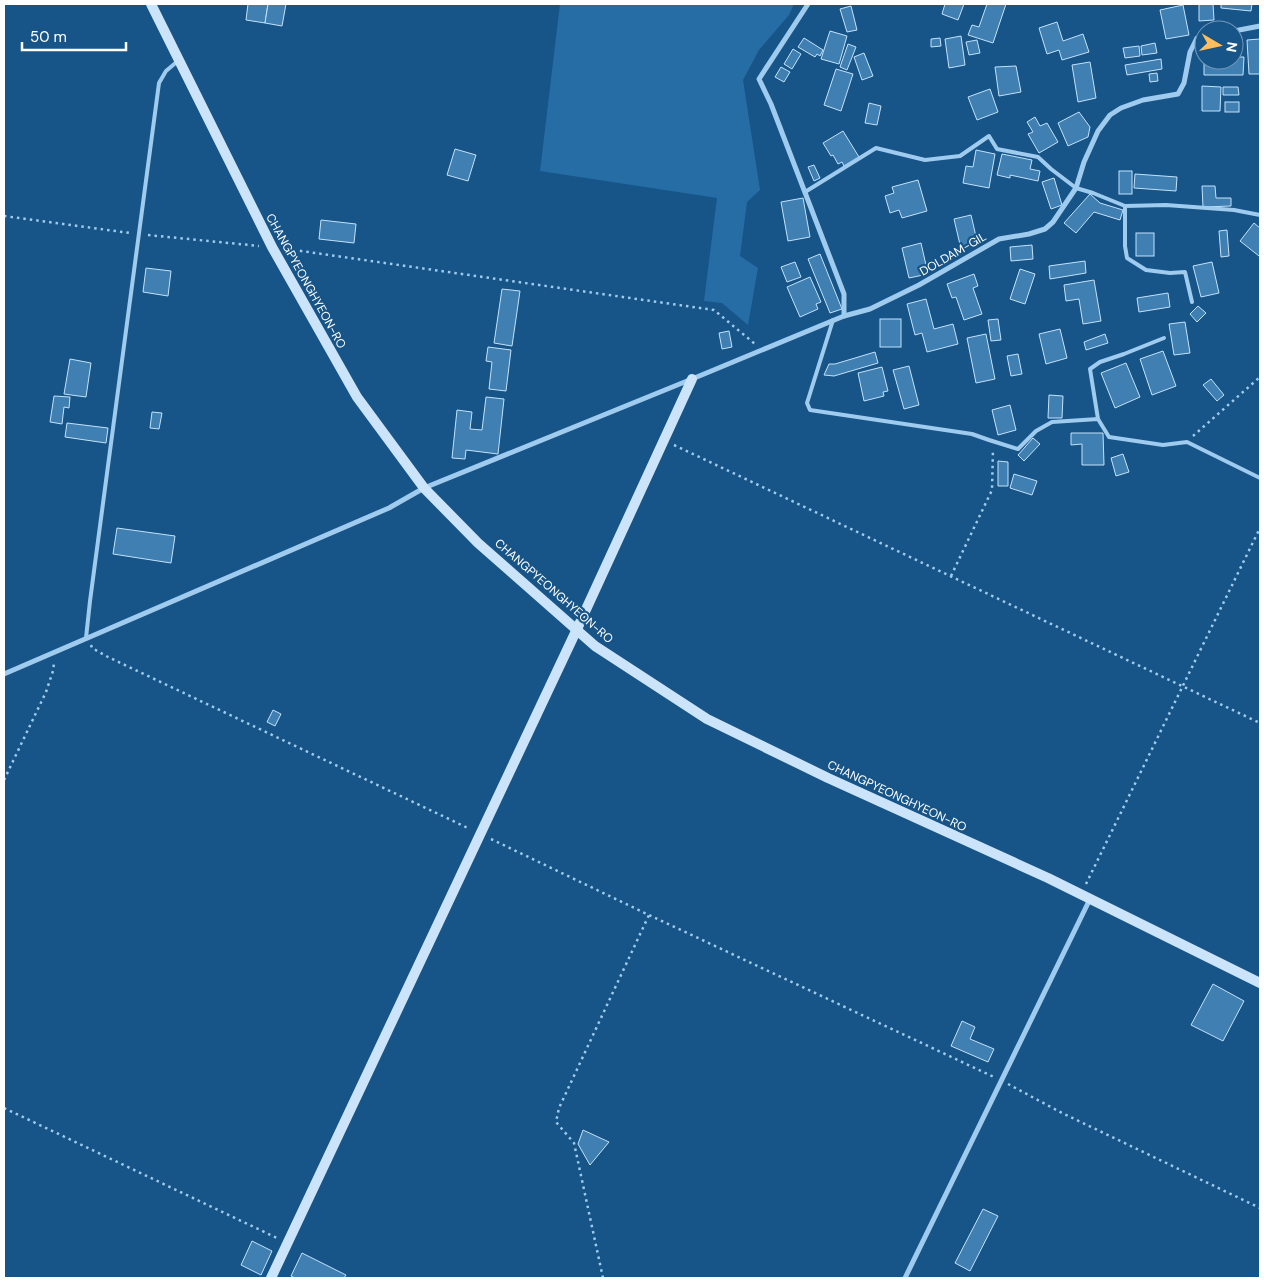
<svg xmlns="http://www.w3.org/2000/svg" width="1264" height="1282" font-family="'DM Sans',sans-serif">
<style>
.green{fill:#266da6}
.building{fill:#3f7fb2;stroke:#c4e2fa}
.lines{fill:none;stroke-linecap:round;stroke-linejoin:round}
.path{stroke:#9fcbee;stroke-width:2.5;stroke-dasharray:2.5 4;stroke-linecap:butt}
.lane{stroke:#9fcbee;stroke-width:4}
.street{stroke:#9fcbee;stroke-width:5}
.secondary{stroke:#cce4fa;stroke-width:10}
.labels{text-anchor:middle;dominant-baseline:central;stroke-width:4.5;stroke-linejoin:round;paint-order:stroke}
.street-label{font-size:12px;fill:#fff;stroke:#175488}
</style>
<rect width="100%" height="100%" fill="#175488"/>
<polygon class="green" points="560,4 794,4 789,15 759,50 743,80 760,190 747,202 740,256 758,268 748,325 722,303 704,301 717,198 540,171"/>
<g class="building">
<polygon points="248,4 268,4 265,23 246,20"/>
<polygon points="268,4 286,4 282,26 265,23"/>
<polygon points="945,4 964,4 958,20 942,14"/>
<polygon points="987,4 1006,4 993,43 968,35 972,25 979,27"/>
<polygon points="1199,4 1213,4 1214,20 1199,21"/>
<polygon points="1221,4 1252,4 1251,11 1221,8"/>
<polygon points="1183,5 1189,35 1166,39 1160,10"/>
<polygon points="851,6 857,30 847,32 840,9"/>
<polygon points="1057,22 1063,41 1083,34 1089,52 1062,60 1059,50 1047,54 1039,28"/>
<polygon points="830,31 847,36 839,64 821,59"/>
<polygon points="961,36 965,65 949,68 945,39"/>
<polygon points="804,38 823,50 820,56 817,54 815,57 798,47"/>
<polygon points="940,38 941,46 931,47 931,39"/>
<polygon points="1260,39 1260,74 1249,74 1247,40"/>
<polygon points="977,40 980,53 969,55 966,42"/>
<polygon points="1155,43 1157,53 1142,55 1141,46"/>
<polygon points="848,44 856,47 847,70 840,67"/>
<polygon points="1139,46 1140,56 1125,58 1123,48"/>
<polygon points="793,49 801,54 792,69 784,64"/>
<polygon points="864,53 873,76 862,80 854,57"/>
<polygon points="1204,57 1204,60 1234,60 1234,57 1244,57 1243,75 1204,75"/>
<polygon points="1161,59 1162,69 1127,75 1125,65"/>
<polygon points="1090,62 1096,98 1078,102 1072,65"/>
<polygon points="1016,66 1021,92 999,96 995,67"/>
<polygon points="781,67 790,72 784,82 775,77"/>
<polygon points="836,69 853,74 841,111 824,105"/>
<polygon points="1157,73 1158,81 1150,82 1149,74"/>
<polygon points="1202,86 1221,87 1220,111 1202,111"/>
<polygon points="1223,87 1238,87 1239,95 1223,95"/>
<polygon points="990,89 998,112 977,120 968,97"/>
<rect x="1225" y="102" width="14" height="10"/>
<polygon points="869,103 881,106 877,125 865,123"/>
<polygon points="1079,112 1090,127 1088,137 1068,146 1058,123"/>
<polygon points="1035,117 1040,126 1047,123 1058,142 1039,153 1028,134 1033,132 1027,122"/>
<polygon points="843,131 859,157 844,166 842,162 838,164 833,155 831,156 823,143"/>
<polygon points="455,149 476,155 468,181 447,175"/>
<polygon points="976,150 995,154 989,188 963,183 966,166 973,167"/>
<polygon points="1002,154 1032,160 1030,169 1040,171 1038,181 1010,175 1010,178 997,175"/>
<polygon points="814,165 820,178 814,181 808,167"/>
<rect x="1119" y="171" width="13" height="23"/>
<polygon points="1135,174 1177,177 1176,191 1134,188"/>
<polygon points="1054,178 1062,205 1051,209 1042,182"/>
<polygon points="918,180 927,211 902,218 899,210 890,213 885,196 894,193 892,187"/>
<polygon points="1202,186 1215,186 1216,198 1231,198 1231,206 1203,207"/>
<polygon points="1090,194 1100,203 1123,210 1120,220 1094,212 1076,233 1064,223"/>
<polygon points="803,198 810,237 788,241 781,202"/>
<polygon points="971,215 978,245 961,249 954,219"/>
<polygon points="321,220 356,224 354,243 319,239"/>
<polygon points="1254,223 1260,228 1260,254 1259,256 1240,241"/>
<polygon points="1227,230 1229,256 1221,257 1219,231"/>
<rect x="1136" y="233" width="18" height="23"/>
<polygon points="921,243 928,274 909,278 902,248"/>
<polygon points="1032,245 1033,259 1011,261 1010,247"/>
<polygon points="820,254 842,309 830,313 808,259"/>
<polygon points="1085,261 1086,273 1050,279 1049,266"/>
<polygon points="795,262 801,277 787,282 781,267"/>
<polygon points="1212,262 1219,293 1201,297 1193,266"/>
<polygon points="146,268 171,271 168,296 143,292"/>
<polygon points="1020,269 1035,274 1025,304 1010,299"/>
<polygon points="974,274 978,286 973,288 982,314 964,320 956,297 952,298 947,284"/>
<polygon points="810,277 821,302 816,304 818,309 800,317 787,287"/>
<polygon points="1094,280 1101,321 1083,324 1079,299 1066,301 1064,285"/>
<polygon points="502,289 520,291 512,346 494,343"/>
<polygon points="1168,293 1170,307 1139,312 1137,298"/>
<polygon points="926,299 934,329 953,324 958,344 927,352 922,333 915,335 907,304"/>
<polygon points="1198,306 1206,313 1197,322 1190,314"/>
<rect x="880" y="319" width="21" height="28"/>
<polygon points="998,319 1001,340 991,341 988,320"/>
<polygon points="1185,322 1190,353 1174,355 1169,324"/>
<polygon points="1060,329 1067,358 1046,364 1039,334"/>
<polygon points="729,331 732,347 722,349 719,333"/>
<polygon points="986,334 995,379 976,383 967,338"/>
<polygon points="1105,334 1108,343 1086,350 1084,342"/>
<polygon points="488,347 511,350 506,391 489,389 492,362 486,361"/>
<polygon points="1163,351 1176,386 1152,395 1140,359"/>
<polygon points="875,352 878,363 834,376 824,375 829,364 835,364"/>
<polygon points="1018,354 1022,374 1011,376 1007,356"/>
<polygon points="70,359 91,363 86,397 64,394"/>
<polygon points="1126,363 1140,397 1115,408 1101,373"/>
<polygon points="909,366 919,405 904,409 893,370"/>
<polygon points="882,367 888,391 883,392 884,396 864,401 858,373"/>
<polygon points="1211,379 1224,395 1217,401 1203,385"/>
<polygon points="1049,395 1063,396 1062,418 1048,418"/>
<polygon points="54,396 70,397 69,408 64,407 62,424 50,422"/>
<polygon points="486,397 504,399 498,454 466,450 465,459 452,458 457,410 472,412 470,429 482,430"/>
<polygon points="1010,405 1016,430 998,435 992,410"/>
<polygon points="152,412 162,413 159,429 150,428"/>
<polygon points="67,423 108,428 106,443 65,437"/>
<polygon points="1071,433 1103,433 1104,465 1082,465 1082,444 1071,445"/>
<polygon points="1033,438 1040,444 1024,461 1018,455"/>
<polygon points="1123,454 1129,472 1116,476 1111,458"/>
<polygon points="998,461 1008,462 1008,486 998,486"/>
<polygon points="1014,474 1037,481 1032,495 1010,488"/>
<polygon points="117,528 175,536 171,563 113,554"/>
<polygon points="273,710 281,714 275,726 267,722"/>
<polygon points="1213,984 1244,1001 1223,1041 1191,1025"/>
<polygon points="962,1021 975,1027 970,1039 994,1049 988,1062 951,1046"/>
<polygon points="583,1130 609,1142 590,1165 578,1144"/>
<polygon points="983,1209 998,1216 970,1271 955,1263"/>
<polygon points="252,1241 272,1251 261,1275 241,1265"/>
<polygon points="302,1253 346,1275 344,1278 295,1278 291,1276"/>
</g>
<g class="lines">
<g class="path">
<polyline points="4,216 130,233"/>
<polyline points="148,235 259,246"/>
<polyline points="287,249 714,310 755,344"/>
<polyline points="1193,436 1260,377"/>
<polyline points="674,445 1260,723"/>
<polyline points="951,576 992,490 993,449"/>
<polyline points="91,645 92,648 108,657 470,829"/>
<polyline points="4,780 46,692 53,671 54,663"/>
<polyline points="491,839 649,915 994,1077"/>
<polyline points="1086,884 1260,528"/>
<polyline points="1008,1084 1062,1113 1260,1208"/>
<polyline points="4,1108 277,1238"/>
<polyline points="603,1278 574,1143 556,1122 559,1108 649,915"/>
</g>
<g class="lane">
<polyline points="805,192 876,148 925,160 960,156 989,136 997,149 1038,157 1051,169 1076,188 1093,193 1125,206 1166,205 1234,210 1260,215"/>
<polyline points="1125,206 1125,246 1127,258 1146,270 1170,273 1185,272 1192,302"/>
<polyline points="833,320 807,403 810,410 972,434 989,440 1018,449 1036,431 1052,422 1098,419 1109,437 1163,445 1187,442 1260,478"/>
<polyline points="1098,419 1090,369 1100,362 1124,354 1164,338"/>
<polyline points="86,638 90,601 159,83 166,71 179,60"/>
</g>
<g class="street">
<polyline points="808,4 759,79 771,104 844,294 844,316"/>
<polyline points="1234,31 1260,26"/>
<polyline points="4,674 389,508 424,488 692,379 844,316 870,309 919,285 999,239 1029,234 1045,229 1053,222 1076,188 1084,162 1098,131 1110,115 1121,108 1143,100 1178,94 1184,83 1190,52 1197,38 1204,37"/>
<polyline points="905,1278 1090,899"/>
</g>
<g class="secondary">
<polyline points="151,4 272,247 357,397 424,488 478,543 595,646 707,719 828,778 1048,878 1260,983"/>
<polyline points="271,1278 577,629 692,379"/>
</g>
</g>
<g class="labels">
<g class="street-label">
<text transform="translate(953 254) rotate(-30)">DOLDAM-GIL</text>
<text transform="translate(306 281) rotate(61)">CHANGPYEONGHYEON-RO</text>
<text transform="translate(554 591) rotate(41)">CHANGPYEONGHYEON-RO</text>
<text transform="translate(897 796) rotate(25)">CHANGPYEONGHYEON-RO</text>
</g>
</g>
<rect width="1264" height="1282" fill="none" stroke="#ffffff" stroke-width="10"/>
<g transform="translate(1219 45) rotate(99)"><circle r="24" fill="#175488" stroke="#7498b8"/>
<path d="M0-4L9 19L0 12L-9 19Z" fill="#ffbe5b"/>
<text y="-8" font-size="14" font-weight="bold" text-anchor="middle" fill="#ffffff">N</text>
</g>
<path d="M22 42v8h104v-8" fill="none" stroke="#ffffff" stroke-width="2.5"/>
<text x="30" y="42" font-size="15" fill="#ffffff" stroke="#175488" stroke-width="4" paint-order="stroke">50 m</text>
</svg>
